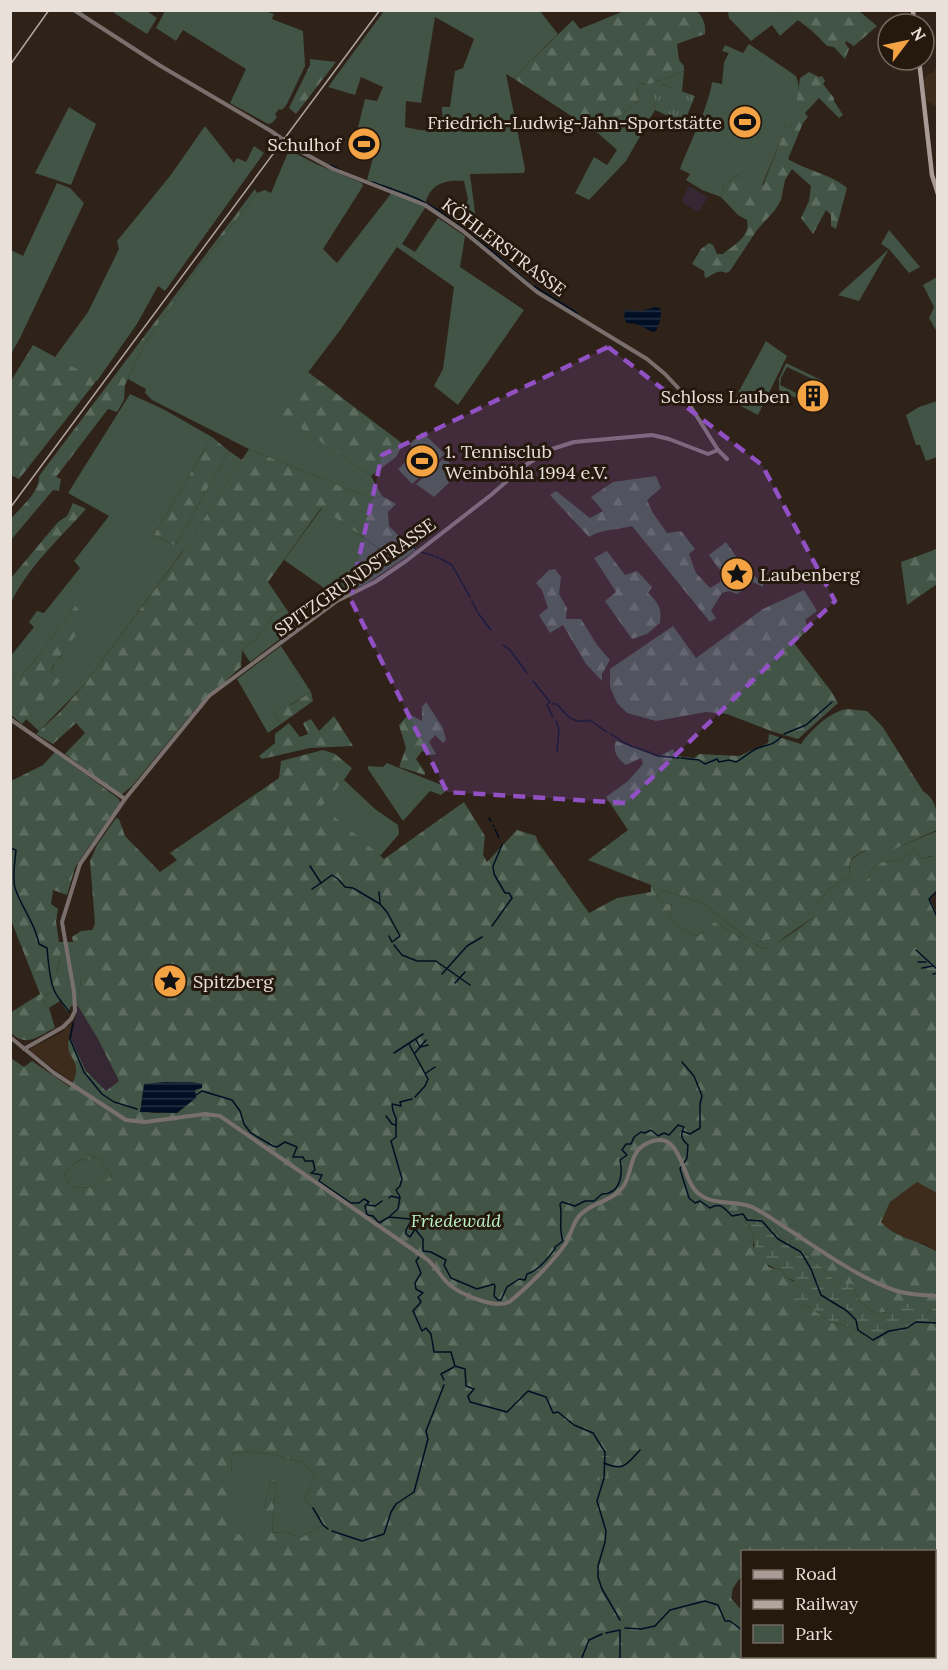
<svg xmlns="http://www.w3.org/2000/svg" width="948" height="1670" font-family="Lora,serif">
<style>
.built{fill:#3d2b1b}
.industrial{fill:#352734}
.green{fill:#415445;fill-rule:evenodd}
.forest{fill:url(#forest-firs);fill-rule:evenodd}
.wetland{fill:url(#wetland-marsh)}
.park{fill:url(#park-tufts)}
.water{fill:url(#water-rules)}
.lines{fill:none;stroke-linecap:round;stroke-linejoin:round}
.stream{stroke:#000f23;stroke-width:1.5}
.tertiary{stroke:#79706e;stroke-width:4}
.secondary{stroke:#aa9b97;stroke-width:4.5}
.tram{stroke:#b0a69e;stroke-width:1.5}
.rail{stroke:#b0a69e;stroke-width:1.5}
.marked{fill:#9150c4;fill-opacity:0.2;stroke:#9150c4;stroke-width:4.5;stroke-dasharray:12 8;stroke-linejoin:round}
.labels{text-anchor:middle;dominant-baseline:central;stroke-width:6;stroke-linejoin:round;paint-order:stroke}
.poi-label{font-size:18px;fill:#e9e0d9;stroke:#25190e;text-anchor:end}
.street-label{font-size:18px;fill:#e9e0d9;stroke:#25190e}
.park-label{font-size:18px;font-style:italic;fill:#bbf3c8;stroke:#25190e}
</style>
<defs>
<pattern id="forest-firs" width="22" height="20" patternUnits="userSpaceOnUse" patternTransform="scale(1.5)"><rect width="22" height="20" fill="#415445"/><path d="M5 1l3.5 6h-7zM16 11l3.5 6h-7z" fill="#5c6c5f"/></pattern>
<pattern id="wetland-marsh" width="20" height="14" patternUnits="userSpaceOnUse" patternTransform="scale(1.5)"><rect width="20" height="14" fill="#415445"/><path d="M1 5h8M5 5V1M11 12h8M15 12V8" fill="none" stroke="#5c6c5f"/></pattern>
<pattern id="park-tufts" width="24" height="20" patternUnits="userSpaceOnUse" patternTransform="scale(1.5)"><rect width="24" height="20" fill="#415445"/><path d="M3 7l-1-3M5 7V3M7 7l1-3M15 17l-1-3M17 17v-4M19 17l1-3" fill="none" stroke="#5c6c5f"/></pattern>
<pattern id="water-rules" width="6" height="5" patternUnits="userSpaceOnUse" patternTransform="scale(1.5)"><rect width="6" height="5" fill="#000f23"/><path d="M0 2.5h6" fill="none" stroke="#253242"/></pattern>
</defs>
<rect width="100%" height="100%" fill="#2f2218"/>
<g class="built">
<polygon points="935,67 937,69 937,107 926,101 924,80 929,73 933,73"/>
<polygon points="72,1023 67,1045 77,1067 77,1076 73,1083 30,1051 31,1048 61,1033"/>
<polygon points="917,1181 937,1193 937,1252 926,1244 913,1242 885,1227 881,1222 890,1202"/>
</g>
<g class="industrial">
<polygon points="689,186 708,197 699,212 684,204 682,200"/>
<polygon points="78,1006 98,1039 119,1081 106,1092 86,1071 71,1039"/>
</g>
<g class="green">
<polygon points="114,11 147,11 157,18 147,34 114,13"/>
<polygon points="165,11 265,11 274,14 272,19 303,31 305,66 287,104 282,110 279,109 275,114 277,117 272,123 268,124 230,103 246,69 183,30 176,41 156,28"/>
<path d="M384,11H540L558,34L513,78L506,74L525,169L524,173L470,174L478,236L461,222L468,199L464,181C444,179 427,185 425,208L402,244L415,252L438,218L465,236L460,267L524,310L458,405L434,386L443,369L454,287L397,247L341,329L278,412L371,476L382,496L373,499L249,449L152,400L145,393L146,389L128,379L145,343L198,268L257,193L265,190L271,193L289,150L316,164L362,183L363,186L323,249L337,263L390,195L392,188L367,180L373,158L352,152L365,99L377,101L383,87L361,77L355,95L328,87ZM435,17L474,39L463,68L455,71L450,107H442L443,131L420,130L405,127L406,101L421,103Z"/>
<path d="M728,11C752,11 779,5 798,20L780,36L772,25L751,41L729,18Z"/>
<path d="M749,44L796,76C803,93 794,112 790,129L783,126V135L762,185L737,175L723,186L721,197L702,190L686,180L690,174L680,169C690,142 708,109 712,82L722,84L724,62L729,53L722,51L725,45L743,53Z"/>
<polygon points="684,71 682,92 662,84 654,98 655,110 626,161 589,200 575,193 594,157 607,165 617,150 599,134 638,101 637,83 650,84"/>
<polygon points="69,107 96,124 71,185 35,173"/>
<polygon points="205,126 234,163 237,158 246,162 254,146 264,153 165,291 158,286 137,324 97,381 55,357 88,312 119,249 117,241 170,176"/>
<polygon points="57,183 70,188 84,203 20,338 11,354 11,250 23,256"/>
<polygon points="889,230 920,267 909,273 889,249 859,301 838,295 889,249 881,244"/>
<polygon points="937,277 937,332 929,318 934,307 923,285"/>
<polygon points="766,341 787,356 758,415 733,402"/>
<polygon points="786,363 823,381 821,385 819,382 787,367 781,378 780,385 806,398 809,395 812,397 810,400 807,399 805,402 779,390 779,379"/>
<polygon points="130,394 163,409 212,437 154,535 175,546 229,451 242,460 185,548 85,684 39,731 26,719 59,681 51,671 56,661 61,656 75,606 33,663 20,676 16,673 11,679 10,657 34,627 29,622 37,611 44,613 80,568 74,561 109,516 68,493"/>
<polygon points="937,401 937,457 926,461 920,445 916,445 906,415 919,407"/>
<polygon points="422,432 445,454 412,484 398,469 415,453 410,444"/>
<polygon points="445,457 458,474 434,497 416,484"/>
<polygon points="322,508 382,551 401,538 418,549 368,583 337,597 284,560"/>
<polygon points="285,607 298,625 250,662 242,650 257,637 274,614"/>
<polygon points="281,646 311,692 290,705 272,710 281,724 268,733 237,679"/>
<polygon points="387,763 449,788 441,795 430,791 403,821 368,769 368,766 383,767"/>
<polygon points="344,780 375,809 398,825 399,834 380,856 321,806"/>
<path d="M937,831V855L935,857L931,856L922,859L915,850L900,860L882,862L872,869L869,878L775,944L763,949L753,942H760L819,902L829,889L850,876C848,858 852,859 866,850L875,857Z"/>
<path d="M663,890L703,903L748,939L742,938L711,920L705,930L698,936C686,932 676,925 669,915L672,905L658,900L656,897Z"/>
<polygon points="58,942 74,942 81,978 78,1006 71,1006 68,1013 60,1001 49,1008 41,1000 50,992 61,957"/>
<path d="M92,1157L99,1158L112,1176C98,1185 87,1191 70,1186L64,1174L73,1164L84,1159L88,1161Z"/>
<polygon points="249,1451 271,1454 304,1463 315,1477 304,1499 313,1508 323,1525 302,1537 283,1532 272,1533 276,1480 271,1480 257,1536 234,1534 231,1454"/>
</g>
<g class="forest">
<path d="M624,11H696C703,15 706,26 705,34L677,44L679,60L684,66V71L650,84L637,83L638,101L599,134L513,78L573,20L580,29Z"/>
<path d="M780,11H859L877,26L854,46L846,41L845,43L849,49L845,59L834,47L827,46C814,32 799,18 780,11Z"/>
<polygon points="310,59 336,62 296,114 289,108 310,65"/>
<path d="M809,72L819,77L822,76L825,81L823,84L834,98V101L843,115L839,118L819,98L805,113L808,117L803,123L788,159C807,171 829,173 847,188L836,229L831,226V215L826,210L813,234L801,218L809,201L811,186L792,169L785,180L781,200L775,210L757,230L730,271L726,273C718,268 712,276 705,278L704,271L692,264L701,249L709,243L713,245L717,254H723C733,245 751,237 747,220L738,215L721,197L723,186L737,175L763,185L783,135V126L790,129L797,99L800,78Z"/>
<path d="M255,189L257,193L198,268L145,343L125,385L124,400L117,412L108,409L56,477L61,479L59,491L53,490L11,540V519C20,507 40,493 39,476Z"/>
<polygon points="33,345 97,380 19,479 11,475 11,381"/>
<polygon points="308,372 403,444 396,457 371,476 277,412"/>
<polygon points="212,437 229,451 175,546 154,535"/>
<polygon points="249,449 373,499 382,496 396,504 388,512 389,526 401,538 383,551 321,508 268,582 285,607 274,614 257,637 242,650 241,667 197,707 132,786 121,795 65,754 85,733 76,723 53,744 36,734 60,712 85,684 181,554"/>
<path d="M656,476L661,488L647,500L653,513L667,533L681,531L695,549L689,554L696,573L710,588L720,582L722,573L709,555L726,542L744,568L763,583V587L753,582L737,594L729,591L722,593L711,611L716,618L710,622L632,526C618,530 601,529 589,537L550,495L556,491L590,518L603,511L591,497L613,482Z"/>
<path d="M73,503L86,509C60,538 27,568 11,603V578L58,522L67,516Z"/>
<polygon points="937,549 937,584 907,605 901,562"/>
<path d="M607,551L625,575L637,571L652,587L648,593C659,603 662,609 660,623L647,634L632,639L605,601L616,592L594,558Z"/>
<polygon points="555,569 561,577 559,594 567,608 566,619 581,619 597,645 610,660 602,674 602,681 586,664 563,625 550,633 539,615 548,608 542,590 536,583 549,570"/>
<polygon points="804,590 817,611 805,620 809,629 794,643 831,691 838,703 798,739 771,731 727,714 706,712 656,721 627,713 617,703 610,687 610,669 673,626 696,658 763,609"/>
<polygon points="75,606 90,616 53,666 51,671 60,681 22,724 11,715 11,679 16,673 21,675 33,663"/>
<polygon points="311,692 313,701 281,724 272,710 282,703 291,705"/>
<polygon points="426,702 443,728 446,740 443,743 435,735 429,742 436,754 430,755 422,751 416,759 425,772 425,775 399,767 406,748 399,725 409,714 422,721 422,707"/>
<path d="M847,709L867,711L882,726L923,791C938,801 937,814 937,830L875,858L865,850C851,859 848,858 850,876L829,889L819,902L802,918L770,939L754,943L763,949C798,935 825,906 853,881L863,882L869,878L872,869L882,862L900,860L915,850L922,859L937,855V891L930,899L938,917L937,1193L917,1182L890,1202L881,1222C896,1239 920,1240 937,1252V1304L926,1315L898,1308L890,1312L874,1313L858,1300L852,1284H839L803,1250L779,1236L773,1224L752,1218L744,1221L754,1234L753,1246L769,1267L782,1270L786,1277L794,1282L798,1304L810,1307L830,1322L852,1327L864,1335L885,1334L889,1331L907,1328L916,1322L937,1323V1659L11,1660V1060L12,1059L24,1067L32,1061L70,1087C87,1060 63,1059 69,1039H71L86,1071L106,1091L119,1081L98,1039L78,1006L81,978L72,937L81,931L92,930L95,924L90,861L97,845L116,818L119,819L125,836L160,872L177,860L170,853L279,778L281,761L323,750L335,754L352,768L344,780L322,806L384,859L464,802L485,836L483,855L487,862L517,830L536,836L538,842L589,913L617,898L651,892V885L588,860L628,830L606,797L628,781L643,764L641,758L626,765C618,759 612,752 616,741L658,757L673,749L676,756L694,758L699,754L739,756L768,743L769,734L801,744C811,730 829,712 847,709ZM663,890L703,903L747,938H742L711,920L705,925V930L698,936C686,932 676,925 669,915L672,905L658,900L656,897ZM165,1082L185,1084L195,1090L196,1095L177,1113H151ZM92,1157L99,1158L112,1176C97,1185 87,1191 70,1186L64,1174L73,1164L83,1159L88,1161ZM249,1451L271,1454L304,1463L315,1477L304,1499L313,1508L323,1525L302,1537L283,1532L272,1533L276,1480H271L257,1535L235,1534L231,1454ZM742,1552H934V1656H742V1611L731,1598L733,1588L740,1578L742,1579Z"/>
<polygon points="334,716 353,746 310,748 262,759 259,756 275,743 275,734 289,723 300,737 308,734 303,723 311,719 319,731"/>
<path d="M55,752L119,799L120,803L81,858L75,868L67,895L53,890L51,904L58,909L56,921L61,957L56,972L64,998L60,1001L50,992L41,1000L49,1008L55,1028C38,1036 27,1048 11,1033L10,1013L40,994L11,920V781L43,765Z"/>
</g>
<g class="wetland">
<path d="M752,1212L773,1224L779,1236L803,1250L839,1284H852L858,1300L874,1313L890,1312L905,1302L921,1304L926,1315L937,1304V1323L916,1322L907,1328L889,1331L873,1340L852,1327L830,1322L810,1307L798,1304L792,1285L794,1281L786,1277L782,1270C762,1265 752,1255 754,1234L744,1221L752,1218L748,1214Z"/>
<path d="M599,1456H609L612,1470L599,1503L596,1504C595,1498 597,1495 599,1488C601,1477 597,1467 599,1456Z"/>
</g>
<polygon class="park" points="661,84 695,96 684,123 655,110 654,98 656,86"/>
<g class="water">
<path d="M655,307L660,308C663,315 659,324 656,331L653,332L636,324L627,323L624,319L625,310L642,311Z"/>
<path d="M165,1082C177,1083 192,1081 202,1084V1088L195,1090L196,1098L177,1113L140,1112L144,1084Z"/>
</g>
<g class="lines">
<g class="stream">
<polyline points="331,165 340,170"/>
<path d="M372,182C388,188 405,193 420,200C462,221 494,254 529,283"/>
<polyline points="534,286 577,313"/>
<polyline points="400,537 416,549"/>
<polyline points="421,552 434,556"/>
<polyline points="436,557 439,558"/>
<polyline points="441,559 452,565 470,597"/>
<polyline points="472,601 477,611"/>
<polyline points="478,613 491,630"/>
<polyline points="503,645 510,650 527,673"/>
<polyline points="533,681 550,702 547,705 553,717"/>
<path d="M552,704H557C567,716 573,725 590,720"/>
<polyline points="556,721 559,729 557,751"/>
<polyline points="591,721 607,732"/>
<polyline points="611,734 620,740"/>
<polyline points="784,734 806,725 832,702"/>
<polyline points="621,741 633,747"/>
<polyline points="635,747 659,756 679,758"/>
<path d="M681,758L699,760L705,764L717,759L719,762L729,760L736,762C743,758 751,751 758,748C769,744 772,746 781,737"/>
<polyline points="489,818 491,821"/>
<polyline points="493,825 494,826"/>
<polyline points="495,829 499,838"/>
<path d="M10,848L16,850C15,862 12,876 15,888C21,907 36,924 39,944L47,948C48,960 50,983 55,992C58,999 65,1005 69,1012"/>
<polyline points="310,866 321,883 332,875 338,879 345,887 353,888 380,904 387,912 400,936 392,942 389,936"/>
<polyline points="312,889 321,883"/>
<polyline points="938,890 929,899 938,919"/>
<polyline points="379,892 380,903"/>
<polyline points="492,926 512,898 509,893 505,893 494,874 493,866 502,845"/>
<polyline points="394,945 402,955 417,961 436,961 470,985"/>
<polyline points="916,950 938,970"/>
<polyline points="918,962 926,962"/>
<polyline points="922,968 933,966"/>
<polyline points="442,974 467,946 482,937"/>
<polyline points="933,974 938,973"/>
<polyline points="455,983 465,972"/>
<polyline points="73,1023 70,1039 84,1072 102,1094 114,1102 137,1109"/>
<polyline points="416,1040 420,1047 428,1045"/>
<polyline points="409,1044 428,1079 425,1086 415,1097"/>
<polyline points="394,1053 423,1034"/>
<polyline points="415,1053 426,1040"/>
<polyline points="682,1062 694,1076 702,1096 700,1104 700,1128 690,1134 682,1131"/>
<polyline points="426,1073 435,1067"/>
<path d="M196,1095L202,1091L232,1100L240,1111L244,1124L251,1133L273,1146L277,1147L285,1142L297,1147L293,1157H303L305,1161H313L315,1170L311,1173L322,1175L319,1181L351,1203H359L364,1199L369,1202L365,1206L367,1215L373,1216L379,1223L389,1217L410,1219L411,1221L406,1230V1234L410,1237L415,1229L423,1239V1251L431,1252L446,1260L444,1265L451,1278L477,1289L494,1284L495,1286L494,1296L498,1300H501L507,1287L519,1279L525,1280L527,1274C538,1271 548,1258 555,1249V1247L563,1241C558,1228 563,1217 560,1204L562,1202L575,1206L585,1201H594L602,1194C621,1194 623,1174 620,1160L627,1155L622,1150L626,1144H631L634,1137L641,1132L645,1133L651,1130L658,1136L664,1133L669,1135L678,1125L684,1127C680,1135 681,1139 688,1145L687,1158L680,1169L689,1198L695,1203L700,1201L710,1208C721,1202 724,1208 732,1216L743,1214L747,1220L762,1221L778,1239L801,1252L811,1269L821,1295L847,1311L856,1320L858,1330L873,1340L889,1331L907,1328L916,1322L938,1323"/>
<polyline points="386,1116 392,1124 396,1125"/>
<polyline points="389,1198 391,1196 399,1198"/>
<polyline points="368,1205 375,1206 382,1201"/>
<polyline points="390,1216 398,1209 400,1197 396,1190 400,1186 402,1179 391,1141 396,1137 396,1118 393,1111 392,1104 401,1106 400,1102 412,1099"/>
<polyline points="419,1257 416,1261 421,1273 415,1283 416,1289 423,1293 418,1297 421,1302 413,1311 422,1331 426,1328 431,1334 434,1352 451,1352 455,1366 465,1369 466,1386 474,1389 468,1396 470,1402 507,1412 528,1391 546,1397 553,1413 558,1412 574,1425 593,1433 605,1452 604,1478 597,1501 606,1531 605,1542 598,1566 598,1577 602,1589 620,1620"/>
<polyline points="444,1380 441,1374 454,1367"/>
<path d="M604,1463C624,1472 627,1464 640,1450"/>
<polyline points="313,1508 323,1525 328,1529"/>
<polyline points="332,1531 362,1541 384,1534 391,1512 396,1504 414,1492 428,1439 426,1431 444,1385"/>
<polyline points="625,1628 641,1629 655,1626 670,1610 705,1601 718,1605 725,1621 730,1621 742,1630"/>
<polyline points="606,1633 620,1630 620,1657 618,1660"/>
<polyline points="750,1656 751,1660"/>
<polyline points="581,1660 589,1640 602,1634"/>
</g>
<g class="tertiary">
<polyline points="74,10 159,65 271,131 298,150 333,169 425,205 463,231 537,292 647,359 665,374 681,391 718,450 727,459"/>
<polyline points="10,719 125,799"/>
<path d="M10,1037L54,1073L126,1120L145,1122L205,1114L220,1116L428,1260C437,1268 442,1279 451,1286C463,1295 495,1309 509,1302C527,1288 554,1261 566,1243C571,1234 573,1222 580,1215C592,1202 611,1202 622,1188C633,1175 628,1155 644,1145C683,1123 680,1180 699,1194C714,1206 736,1200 752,1207C767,1214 780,1225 794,1233C824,1253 863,1280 897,1291C910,1295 924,1295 938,1296"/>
<polyline points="24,1049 63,1027 71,1019 75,1011 74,992 62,922 80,864 125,799 209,696 337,601 375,582 406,561 491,495 524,466 552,449 574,442 652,435 669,439 708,454 718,450"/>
</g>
<g class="secondary">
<polyline points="913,10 914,24"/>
<polyline points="919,60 932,175 938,194"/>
</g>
<polyline class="tram" points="10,65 49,10"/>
<polyline class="rail" points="10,508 380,10"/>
</g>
<path class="marked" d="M608,347L762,465L835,601L626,803L447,792L350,598L382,455Z"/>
<defs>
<g id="stadium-disc" transform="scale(1.725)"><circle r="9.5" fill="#f4a344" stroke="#25190e"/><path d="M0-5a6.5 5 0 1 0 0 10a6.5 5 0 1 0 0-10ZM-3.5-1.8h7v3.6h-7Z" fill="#111"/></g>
<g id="building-disc" transform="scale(1.725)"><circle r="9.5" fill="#f4a344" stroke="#25190e"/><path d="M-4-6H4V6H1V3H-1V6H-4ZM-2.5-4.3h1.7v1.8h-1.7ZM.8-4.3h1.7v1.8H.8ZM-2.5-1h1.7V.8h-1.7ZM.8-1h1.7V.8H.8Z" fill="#111"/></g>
<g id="sight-disc" transform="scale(1.725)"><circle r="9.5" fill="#f4a344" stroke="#25190e"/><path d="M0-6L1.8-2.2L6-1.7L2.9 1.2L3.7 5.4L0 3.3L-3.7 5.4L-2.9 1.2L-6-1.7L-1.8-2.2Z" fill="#111"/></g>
</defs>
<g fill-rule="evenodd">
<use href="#stadium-disc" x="745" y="122"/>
<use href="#stadium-disc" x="364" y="144"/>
<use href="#building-disc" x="813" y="396"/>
<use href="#stadium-disc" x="422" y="461"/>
<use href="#sight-disc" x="737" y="574"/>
<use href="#sight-disc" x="170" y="981"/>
</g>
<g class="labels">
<g class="poi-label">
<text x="722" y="122">Friedrich-Ludwig-Jahn-Sportstätte</text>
<text x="341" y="144">Schulhof</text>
<text x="790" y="396">Schloss Lauben</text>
<text x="445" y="451" text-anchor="start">1. Tennisclub<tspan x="445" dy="21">Weinböhla 1994 e.V.</tspan></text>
<text x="760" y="574" text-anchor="start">Laubenberg</text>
<text x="193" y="981" text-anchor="start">Spitzberg</text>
</g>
<g class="street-label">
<text transform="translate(504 247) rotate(37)">KÖHLERSTRASSE</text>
<text transform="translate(355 577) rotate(-35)">SPITZGRUNDSTRASSE</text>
</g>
<g class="park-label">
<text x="456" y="1220">Friedewald</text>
</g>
</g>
<rect width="948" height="1670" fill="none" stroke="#e9e0d9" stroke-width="24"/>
<rect x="741" y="1550" width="195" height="108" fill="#25190e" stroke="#73695f" stroke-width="1.5"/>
<rect x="753" y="1570" width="30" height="9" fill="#aa9b97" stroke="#73695f" stroke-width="1.5"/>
<text x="795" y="1580" font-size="18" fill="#e9e0d9">Road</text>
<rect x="753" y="1600" width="30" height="9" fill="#b0a69e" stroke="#73695f" stroke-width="1.5"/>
<text x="795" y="1610" font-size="18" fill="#e9e0d9">Railway</text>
<rect x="753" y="1625" width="30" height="18" fill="#415445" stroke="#73695f" stroke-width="1.5"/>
<text x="795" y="1640" font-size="18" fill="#e9e0d9">Park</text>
<g transform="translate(906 42) rotate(58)"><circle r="28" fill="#25190e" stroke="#73695f" stroke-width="1.5"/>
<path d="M0-4.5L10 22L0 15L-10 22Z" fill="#f4a344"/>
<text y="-9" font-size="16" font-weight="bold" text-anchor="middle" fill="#e9e0d9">N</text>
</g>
</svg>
